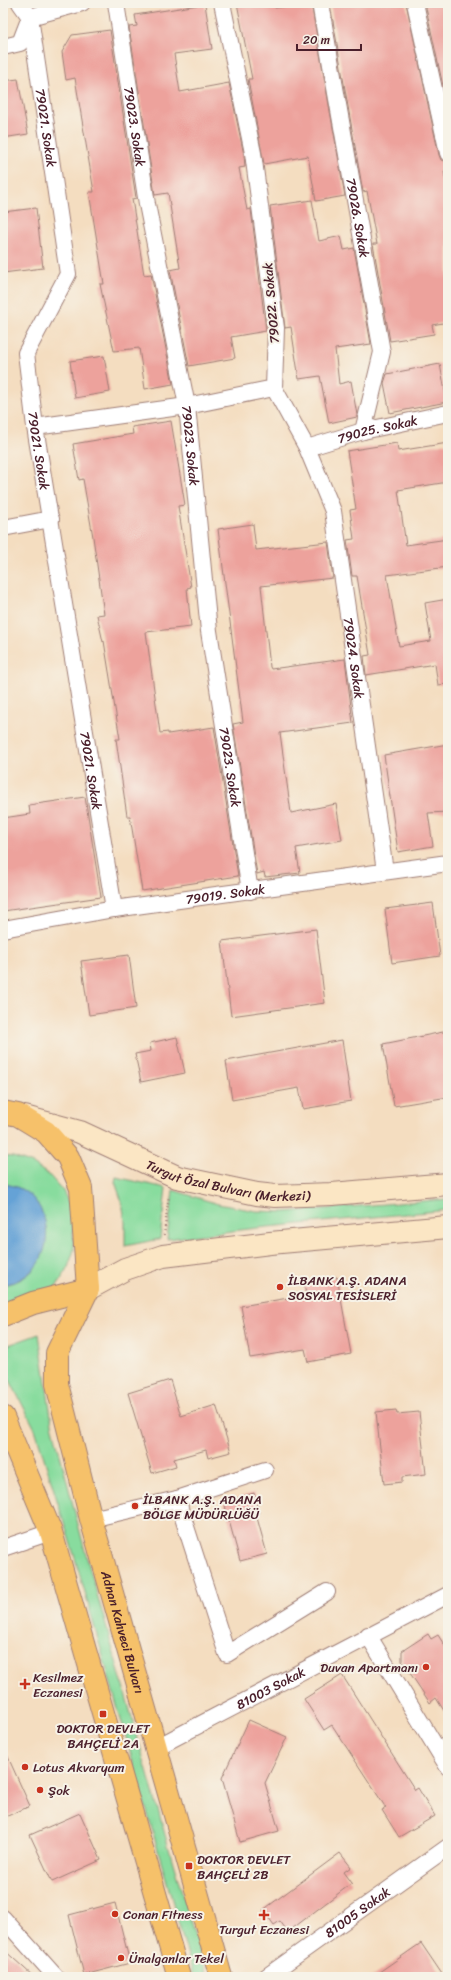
<svg xmlns="http://www.w3.org/2000/svg" width="451" height="1980" font-family="Sriracha,sans-serif">
<style>
.green{fill:#88dc9e;stroke:#697e64}
.water{fill:#65a2d6;stroke:#586080}
.building{fill:#eda29c}
.lines{fill:none;stroke-linecap:round;stroke-linejoin:round}
.street-casing{stroke:#9f7e76;stroke-width:18}
.secondary-casing{stroke:#9f7e76;stroke-width:24}
.primary-casing{stroke:#9f7e76;stroke-width:24}
.path{stroke:#9f7e76;stroke-width:2.5;stroke-dasharray:1 3;stroke-linecap:butt}
.street{stroke:#fff;stroke-width:16}
.secondary{stroke:#fbe6c4;stroke-width:22}
.primary{stroke:#f6c16b;stroke-width:22}
.poi-dot{fill:#c8321e;stroke:#f7f3e8;stroke-width:1.5}
.labels{text-anchor:middle;dominant-baseline:central;stroke-width:4;stroke-linejoin:round;paint-order:stroke}
.street-label{font-size:13px;fill:#4a1f2b;stroke:#f7f3e8}
.poi-label{font-size:13px;fill:#4a1f2b;stroke:#f7f3e8;text-anchor:start}
</style>
<rect width="100%" height="100%" fill="#f7f3e8"/>
<filter id="ink" filterUnits="userSpaceOnUse"><feTurbulence type="fractalNoise" baseFrequency=".025" numOctaves="2"/><feDisplacementMap in="SourceGraphic" scale="8" xChannelSelector="R" yChannelSelector="G"/><feConvolveMatrix kernelMatrix="1 2 1 2 8 2 1 2 1" color-interpolation-filters="sRGB"/></filter>
<filter id="wash" filterUnits="userSpaceOnUse"><feTurbulence type="fractalNoise" baseFrequency=".012" numOctaves="4" result="noise"/><feDisplacementMap in="SourceGraphic" scale="16" xChannelSelector="R" yChannelSelector="G"/><feGaussianBlur stdDeviation="0.9" result="paint"/><feColorMatrix in="noise" values="0 0 0 0 0 0 0 0 0 0 0 0 0 0 0 0 0 1.4 0 .05"/><feComposite in="paint" operator="in"/></filter>
<g filter="url(#wash)">
<rect width="100%" height="100%" fill="#f4ddc0"/>
<g class="green">
<path d="M3,1156L13,1157L33,1164L49,1175L63,1191L72,1210L74,1250L67,1270L56,1287L3,1313V1285C16,1283 25,1278 34,1269L7,1184H3Z"/>
<polygon points="116,1177 166,1188 160,1239 125,1246 125,1221 122,1202 115,1182"/>
<polygon points="173,1190 218,1204 256,1211 284,1212 448,1199 448,1210 257,1228 167,1239"/>
<polygon points="39,1334 52,1424 86,1555 173,1863 207,1977 194,1977 75,1558 35,1429 3,1367 3,1347"/>
</g>
<path class="water" d="M3,1184C57,1188 65,1274 3,1285Z"/>
<g id="blocks">
<g class="building">
<polygon points="237,3 274,3 275,8 311,3 345,196 316,201 308,156 264,164 248,79 252,79"/>
<polygon points="334,3 406,3 439,155 441,160 448,162 448,171 444,171 448,194 448,322 432,325 434,334 390,341 373,244 377,244 367,191 363,192 330,4"/>
<polygon points="425,3 448,3 448,109"/>
<polygon points="205,4 212,49 174,54 180,92 229,83 244,155 245,167 239,168 247,210 251,209 266,331 231,337 235,358 189,366 170,270 180,268 168,193 155,195 129,27 137,26 135,15"/>
<polygon points="110,30 136,198 132,199 144,275 151,274 173,384 145,389 139,348 114,351 100,284 104,284 89,192 94,192 75,78 66,80 62,52 72,35"/>
<polygon points="18,79 28,134 3,138 3,81"/>
<polygon points="312,200 319,241 341,236 344,250 354,248 371,344 335,349 339,384 351,381 357,415 357,417 329,423 320,376 299,379 291,327 285,328 270,206"/>
<polygon points="36,208 43,268 3,273 3,212"/>
<polygon points="104,356 110,392 75,398 70,361"/>
<polygon points="440,364 447,402 390,413 384,383 387,374"/>
<polygon points="171,421 185,505 178,506 191,587 187,588 191,627 146,632 160,733 168,732 168,734 214,727 238,876 142,891 130,816 127,816 116,739 120,739 104,641 103,642 97,615 104,614 93,537 83,479 79,480 73,444 133,434 132,427"/>
<polygon points="397,443 398,451 448,443 448,482 398,490 406,545 448,539 448,567 387,575 399,646 431,641 425,603 448,599 448,684 438,685 435,664 366,675 364,656 370,655 357,576 352,576 347,540 354,539 350,510 356,509 347,451"/>
<polygon points="253,524 256,550 328,542 333,578 261,586 270,667 271,669 345,659 353,723 280,733 291,813 336,804 342,840 296,848 300,873 265,877 264,872 257,874 233,724 243,722 218,529"/>
<polygon points="448,744 448,812 428,813 433,846 398,852 384,755"/>
<polygon points="85,797 101,897 3,911 3,818 30,814 29,805"/>
<polygon points="433,903 440,956 392,963 385,909"/>
<polygon points="316,929 325,1003 231,1016 222,941"/>
<polygon points="129,955 136,1008 89,1015 81,961"/>
<polygon points="448,1031 448,1097 394,1106 383,1044"/>
<polygon points="177,1037 185,1073 141,1082 135,1054 151,1051 150,1043"/>
<polygon points="342,1040 351,1101 303,1109 299,1088 232,1100 226,1061"/>
<polygon points="337,1277 351,1354 308,1362 305,1349 250,1358 241,1306 306,1295 304,1283"/>
<polygon points="170,1380 181,1416 216,1405 231,1452 208,1458 206,1450 174,1459 176,1466 152,1473 128,1393"/>
<polygon points="396,1410 397,1414 419,1412 426,1474 402,1477 402,1482 384,1484 376,1412"/>
<polygon points="254,1493 259,1513 256,1514 267,1554 240,1561 224,1502"/>
<polygon points="428,1634 431,1639 438,1635 448,1651 448,1717 436,1698 430,1703 402,1661 402,1651"/>
<polygon points="342,1675 415,1790 418,1788 435,1816 399,1837 382,1810 386,1808 332,1725 324,1730 304,1699"/>
<polygon points="249,1720 287,1737 265,1783 279,1831 240,1842 222,1778"/>
<polygon points="3,1746 30,1806 3,1818"/>
<polygon points="80,1813 101,1860 52,1882 30,1835"/>
<polygon points="340,1853 351,1867 344,1872 352,1883 288,1932 280,1921 274,1925 263,1910"/>
<polygon points="115,1903 130,1963 84,1975 69,1915"/>
<polygon points="421,1943 444,1977 372,1977"/>
<polygon points="3,1949 34,1977 3,1977"/>
</g>
</g>
</g>
<g filter="url(#ink)">
<use href="#blocks" fill-opacity="0" stroke="#9f7e76" stroke-width="1"/>
<g class="lines">
<g class="street-casing">
<g id="street">
<path id="s1" d="M20,3L30,17L68,274L26,353L35,427L114,909"/>
<path id="s2" d="M116,3L147,204L187,406L209,631L250,891"/>
<path id="s3" d="M320,3L382,352L363,431"/>
<polyline points="415,3 448,153"/>
<polyline points="3,47 20,43 30,17 82,3"/>
<path id="s4" d="M274,388L307,448L333,511L385,871"/>
<polyline points="35,427 187,406 274,388 276,328 253,153 222,3"/>
<path id="s5" d="M307,448L363,431L448,413"/>
<polyline points="3,528 51,519"/>
<path id="s6" d="M3,929L114,909L448,863"/>
<polyline points="177,1499 227,1654 327,1592"/>
<polyline points="91,1519 177,1499 265,1470"/>
<polyline points="3,1548 51,1532"/>
<polyline points="368,1635 448,1767"/>
<path id="s7" d="M157,1747L448,1595"/>
<polyline points="3,1918 56,1977"/>
<path id="s8" d="M266,1977L448,1847"/>
</g>
</g>
<g class="secondary-casing">
<g id="secondary">
<path id="s9" d="M25,1117L80,1132L177,1177L257,1194L275,1196L332,1194L448,1184"/>
<polyline points="88,1289 125,1269 163,1256 270,1243 448,1227"/>
</g>
</g>
<g class="primary-casing">
<g id="primary">
<path id="s10" d="M3,1112L18,1115L46,1132L68,1157L81,1188L88,1289L57,1353V1384L91,1519L221,1977"/>
<polyline points="3,1315 33,1303 88,1289"/>
<polyline points="3,1417 51,1532 179,1977"/>
</g>
</g>
<polyline class="path" points="164,1235 169,1196"/>
<use href="#street" class="street"/>
<use href="#secondary" class="secondary"/>
<use href="#primary" class="primary"/>
</g>
</g>
<g class="poi-dot">
<circle cx="280" cy="1287" r="4"/>
<circle cx="135" cy="1506" r="4"/>
<circle cx="426" cy="1667" r="4"/>
<path d="M23 1678h4v4h4v4h-4v4h-4v-4h-4v-4h4z"/>
<rect x="99" y="1710" width="8" height="8" rx="2"/>
<circle cx="25" cy="1767" r="4"/>
<circle cx="40" cy="1790" r="4"/>
<rect x="185" y="1862" width="8" height="8" rx="2"/>
<circle cx="115" cy="1914" r="4"/>
<path d="M262 1909h4v4h4v4h-4v4h-4v-4h-4v-4h4z"/>
<circle cx="121" cy="1958" r="4"/>
</g>
<g class="labels">
<g class="street-label">
<text stroke="none"><textPath href="#s2" startOffset="125">79023. Sokak</textPath></text>
<text stroke="none"><textPath href="#s1" startOffset="129">79021. Sokak</textPath></text>
<text stroke="none"><textPath href="#s3" startOffset="218">79026. Sokak</textPath></text>
<text transform="translate(271 303) rotate(-95)">79022. Sokak</text>
<text stroke="none"><textPath href="#s5" startOffset="73">79025. Sokak</textPath></text>
<text stroke="none"><textPath href="#s2" startOffset="449">79023. Sokak</textPath></text>
<text stroke="none"><textPath href="#s1" startOffset="465">79021. Sokak</textPath></text>
<text stroke="none"><textPath href="#s4" startOffset="285">79024. Sokak</textPath></text>
<text stroke="none"><textPath href="#s2" startOffset="773">79023. Sokak</textPath></text>
<text stroke="none"><textPath href="#s1" startOffset="789">79021. Sokak</textPath></text>
<text stroke="none"><textPath href="#s6" startOffset="225">79019. Sokak</textPath></text>
<text stroke="none"><textPath href="#s9" startOffset="215">Turgut Özal Bulvarı (Merkezi)</textPath></text>
<text stroke="none"><textPath href="#s10" startOffset="575">Adnan Kahveci Bulvarı</textPath></text>
<text stroke="none"><textPath href="#s7" startOffset="128">81003 Sokak</textPath></text>
<text stroke="none"><textPath href="#s8" startOffset="112">81005 Sokak</textPath></text>
</g>
<g class="poi-label">
<text x="288" y="1280">İLBANK A.Ş. ADANA<tspan x="288" dy="15">SOSYAL TESİSLERİ</tspan></text>
<text x="143" y="1499">İLBANK A.Ş. ADANA<tspan x="143" dy="15">BÖLGE MÜDÜRLÜĞÜ</tspan></text>
<text x="418" y="1667" text-anchor="end">Duvan Apartmanı</text>
<text x="33" y="1677">Kesilmez<tspan x="33" dy="15">Eczanesi</tspan></text>
<text x="103" y="1728" text-anchor="middle">DOKTOR DEVLET<tspan x="103" dy="15">BAHÇELİ 2A</tspan></text>
<text x="33" y="1767">Lotus Akvaryum</text>
<text x="48" y="1790">Şok</text>
<text x="197" y="1859">DOKTOR DEVLET<tspan x="197" dy="15">BAHÇELİ 2B</tspan></text>
<text x="123" y="1914">Conan Fitness</text>
<text x="264" y="1929" text-anchor="middle">Turgut Eczanesi</text>
<text x="129" y="1958">Ünalganlar Tekel</text>
</g>
</g>
<rect width="451" height="1980" fill="none" stroke="#f7f3e8" stroke-width="16"/>
<path d="M297 44v6h64v-6" fill="none" stroke="#4a1f2b" stroke-width="2"/>
<text x="303" y="44" font-size="12" fill="#4a1f2b" stroke="#f7f3e8" stroke-width="3" paint-order="stroke">20 m</text>
</svg>
